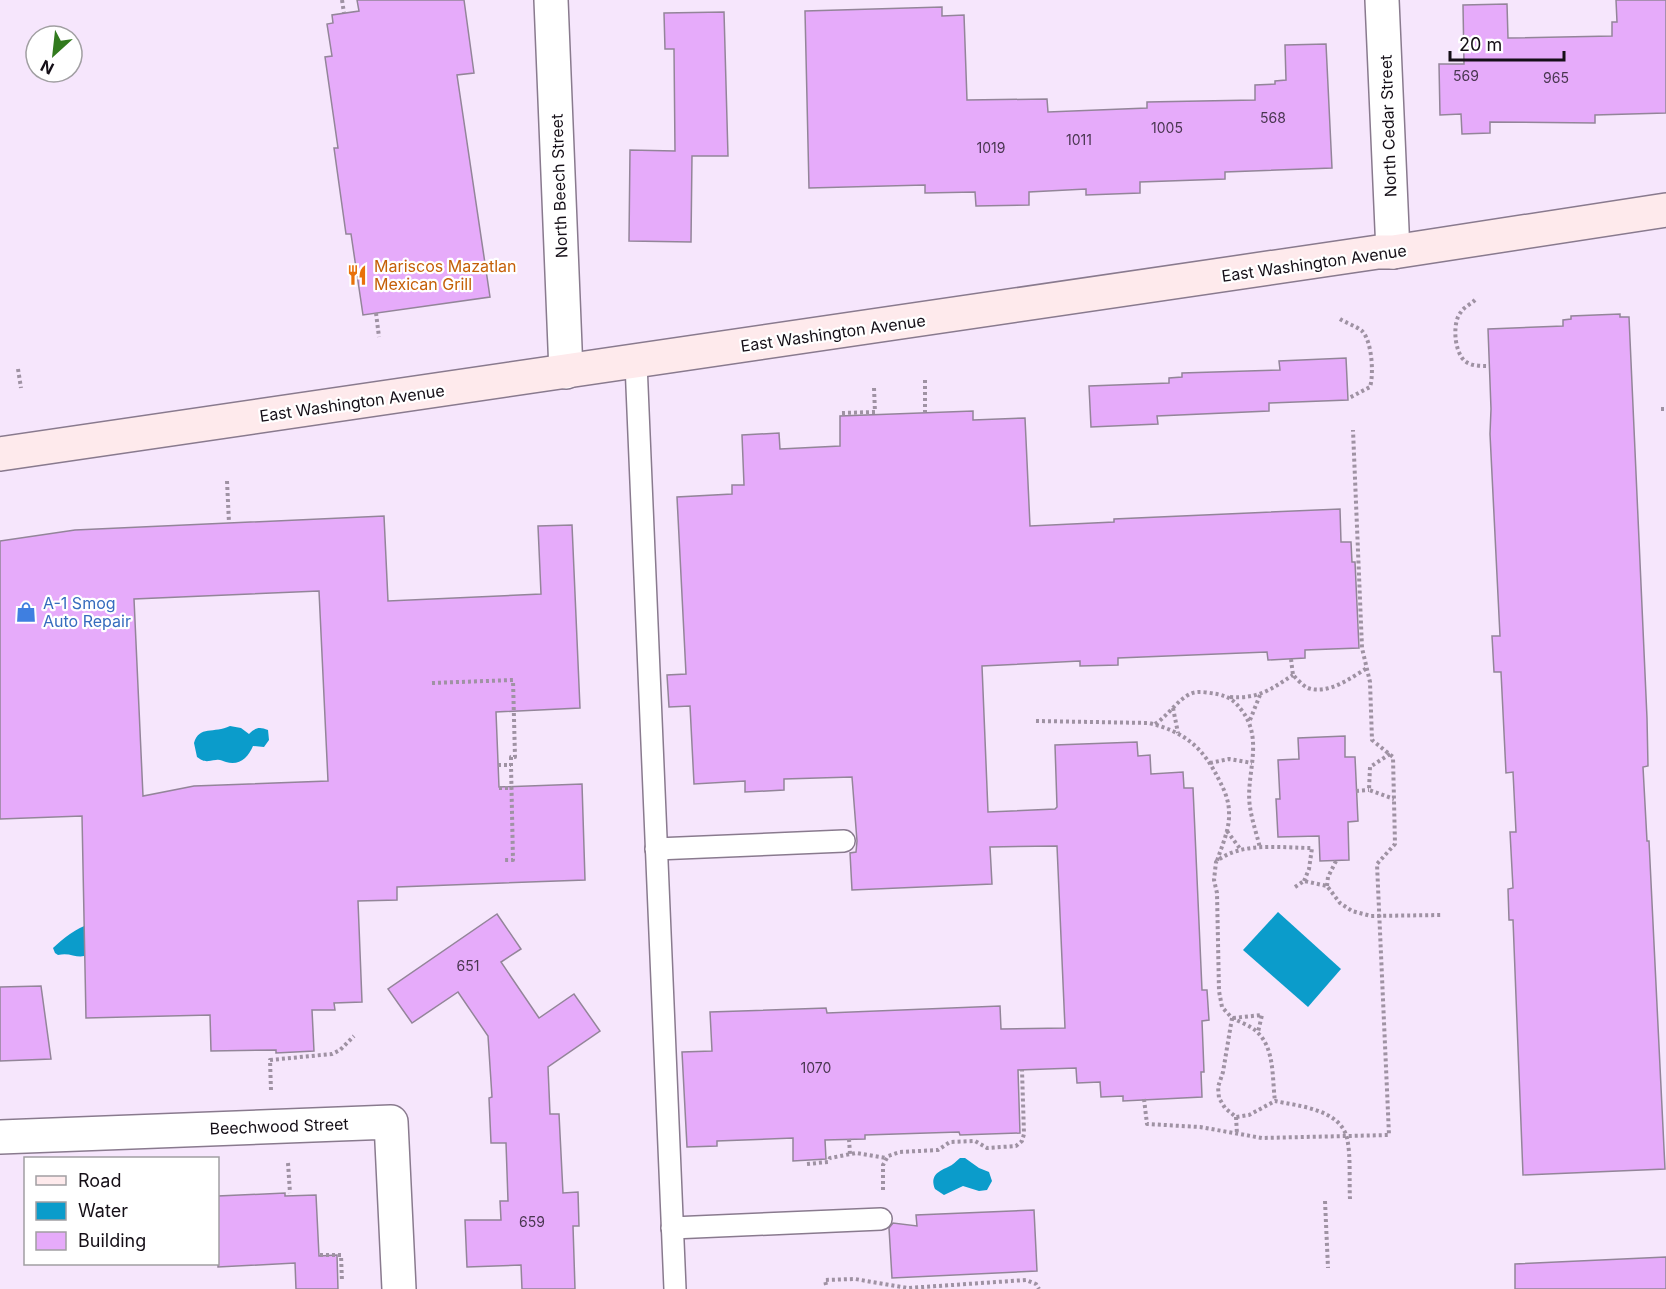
<svg xmlns="http://www.w3.org/2000/svg" width="1666" height="1289" font-family="Inter,sans-serif">
<style>
.water{fill:#0b9ccb}
.building{fill:#e6abfa;stroke:#938599;stroke-width:1.5;fill-rule:evenodd}
.lines{fill:none;stroke-linecap:round;stroke-linejoin:round}
.service-casing{stroke:#897a8e;stroke-width:24}
.minor-casing{stroke:#897a8e;stroke-width:36}
.secondary-casing{stroke:#897a8e;stroke-width:36}
.path{stroke:#9f92a3;stroke-width:4;stroke-dasharray:3 3;stroke-linecap:butt}
.service{stroke:#fff;stroke-width:21}
.minor{stroke:#fff;stroke-width:33}
.secondary{stroke:#feeaec;stroke-width:33}
.labels{text-anchor:middle;dominant-baseline:central;stroke-width:4.5;stroke-linejoin:round;paint-order:stroke}
.number-label{font-size:14px;fill:#493650}
.street-label{font-size:16px;fill:#150f17;stroke:#fff}
.food-label{font-size:16px;fill:#c56008;stroke:#fff;text-anchor:start}
.shop-label{font-size:16px;fill:#366cbe;stroke:#fff;text-anchor:start}
</style>
<rect width="100%" height="100%" fill="#f6e6fc"/>
<g class="water">
<path d="M230,726L241,728L249,734C255,728 259,726 268,730L269,740L264,747L253,746C248,758 239,766 226,762C222,761 220,759 216,760C207,761 205,763 197,757L194,743C199,725 214,734 230,726Z"/>
<polygon points="1278,912 1341,969 1308,1007 1243,950"/>
<path d="M90,924L84,956C76,958 69,952 58,955L55,953L53,948C64,938 76,928 90,924Z"/>
<path d="M960,1158H965L979,1168L989,1172L992,1181L987,1190L979,1191L963,1186L944,1195L935,1189C930,1176 937,1172 948,1167C953,1165 956,1161 960,1158Z"/>
</g>
<g class="building">
<polygon points="357,0 464,0 474,73 457,75 490,297 363,315 351,234 346,234 334,148 338,148 325,57 332,56 327,24 333,23 332,15 359,11"/>
<polygon points="1616,0 1666,0 1666,113 1595,115 1595,123 1490,122 1490,133 1462,134 1461,114 1440,115 1439,64 1464,64 1463,5 1507,4 1508,38 1612,36 1612,22 1617,22"/>
<polygon points="942,7 942,16 964,15 967,100 1047,99 1048,112 1147,108 1147,102 1255,100 1255,85 1275,84 1275,81 1286,80 1285,45 1326,44 1332,168 1225,172 1225,179 1140,182 1140,193 1086,195 1086,189 1029,192 1029,205 976,206 975,192 925,193 925,185 809,188 805,11"/>
<polygon points="724,12 728,156 692,156 691,242 629,241 630,150 675,151 674,49 665,49 664,13"/>
<polygon points="1620,314 1620,317 1629,317 1647,718 1648,766 1643,767 1647,841 1649,841 1665,1169 1523,1175 1513,920 1509,920 1508,889 1513,888 1510,832 1516,832 1513,772 1506,773 1501,672 1494,672 1492,636 1500,636 1490,434 1491,409 1488,329 1563,326 1563,320 1571,319 1571,316"/>
<polygon points="1346,358 1348,400 1269,403 1269,411 1157,416 1158,424 1091,427 1089,386 1169,383 1169,378 1182,377 1182,373 1280,370 1279,361"/>
<polygon points="973,411 973,420 1025,418 1030,526 1114,522 1114,519 1340,509 1341,542 1351,542 1352,562 1355,562 1359,648 1305,650 1305,658 1268,660 1267,652 1118,658 1118,665 1080,666 1080,661 982,666 988,812 1055,809 1057,807 1055,745 1137,742 1138,756 1150,755 1151,774 1183,772 1184,788 1193,788 1202,990 1207,990 1209,1020 1202,1021 1204,1072 1201,1072 1202,1097 1123,1101 1123,1096 1101,1097 1100,1082 1077,1083 1076,1068 1018,1070 1020,1133 960,1135 959,1132 865,1135 865,1139 825,1140 826,1159 793,1161 793,1138 717,1141 717,1146 687,1147 682,1052 712,1051 710,1012 826,1008 827,1013 1000,1006 1001,1029 1065,1028 1057,846 990,847 992,884 852,890 850,853 856,852 857,841 852,777 784,779 784,790 745,792 745,781 694,784 690,706 669,707 667,675 686,674 677,497 732,494 732,485 744,485 742,435 779,433 780,449 840,446 840,416"/>
<path d="M384,516L388,601L541,594L538,526L572,525L580,708L496,712L499,787L582,784L585,880L397,887V900L358,901L362,1002L334,1003L335,1010H312L314,1051L276,1053V1050L211,1051L210,1015L86,1018L82,816L0,819V541L75,530ZM319,591L328,781L194,786L143,796L134,599Z"/>
<polygon points="1345,736 1345,757 1355,757 1358,821 1348,822 1349,860 1320,861 1319,836 1278,837 1276,799 1280,799 1278,760 1299,759 1298,738"/>
<polygon points="497,914 521,949 501,962 539,1018 574,994 600,1031 548,1067 550,1114 559,1114 563,1193 578,1192 579,1226 573,1226 575,1289 522,1289 521,1265 467,1267 465,1220 501,1220 500,1201 508,1201 506,1143 491,1143 489,1098 492,1097 488,1036 458,992 412,1023 388,989"/>
<polygon points="41,986 51,1059 0,1061 0,987"/>
<polygon points="285,1193 285,1196 316,1195 319,1256 337,1255 338,1289 296,1289 295,1263 218,1267 218,1196"/>
<polygon points="1034,1210 1037,1271 892,1278 889,1228 893,1223 917,1226 916,1215"/>
<polygon points="1666,1257 1666,1289 1515,1289 1515,1264"/>
</g>
<g class="lines">
<g class="service-casing">
<g id="service">
<polyline points="636,363 675,1289"/>
<polyline points="656,849 844,841"/>
<polyline points="672,1228 881,1219"/>
</g>
</g>
<g class="minor-casing">
<g id="minor">
<polyline points="551,0 566,372"/>
<polyline points="1382,0 1393,252"/>
<polyline points="0,1137 391,1122 399,1289"/>
</g>
</g>
<g class="secondary-casing">
<polyline id="secondary" points="0,454 1378,252 1393,252 1666,210"/>
</g>
<g class="path">
<polyline points="342,0 344,13"/>
<polyline points="486,269 517,267"/>
<path d="M1475,300C1471,304 1464,307 1461,312C1452,322 1454,352 1465,361C1471,366 1480,366 1487,366"/>
<polyline points="376,313 379,337"/>
<path d="M1340,319C1346,323 1356,326 1362,331C1372,341 1374,374 1370,387L1349,398"/>
<polyline points="18,369 21,388"/>
<polyline points="925,380 925,412"/>
<polyline points="1661,409 1666,409"/>
<polyline points="842,413 875,412 874,388"/>
<polyline points="227,481 229,523"/>
<path d="M1291,659L1293,675C1297,679 1303,686 1308,688C1328,695 1351,678 1367,668"/>
<polyline points="432,683 513,680 515,757 511,757 511,765 513,860 503,860"/>
<path d="M1230,697C1258,699 1270,690 1293,675"/>
<polyline points="1173,708 1178,733"/>
<polyline points="1250,720 1260,695"/>
<path d="M1036,721L1149,723C1185,732 1204,748 1220,782C1225,791 1229,802 1229,812C1230,829 1222,845 1217,861"/>
<path d="M1155,724C1168,716 1176,701 1190,694C1198,690 1209,693 1217,694C1230,697 1235,701 1243,712C1264,742 1245,776 1250,807C1252,821 1257,835 1260,848"/>
<polyline points="1390,754 1370,767 1369,790 1394,799"/>
<polyline points="1210,763 1229,759 1252,763"/>
<polyline points="498,765 511,765"/>
<polyline points="499,788 512,788"/>
<polyline points="1356,791 1369,790"/>
<polyline points="1227,831 1241,850"/>
<path d="M1304,881L1309,869L1312,848C1282,848 1240,841 1216,862L1214,880L1217,893L1219,991L1222,1007L1232,1018L1223,1072L1218,1087L1219,1098L1225,1108L1236,1117L1249,1115L1275,1101C1298,1106 1340,1109 1347,1138C1351,1156 1349,1181 1350,1199"/>
<polyline points="1327,886 1328,877 1336,861"/>
<polyline points="1295,887 1304,881 1327,886 1340,903 1352,911 1371,916 1442,915"/>
<path d="M1232,1018C1240,1022 1251,1026 1257,1032C1275,1048 1272,1079 1275,1101"/>
<polyline points="1233,1018 1262,1015 1258,1032"/>
<polyline points="271,1090 270,1060 332,1054 340,1050 354,1036"/>
<polyline points="1144,1099 1147,1124 1200,1127 1262,1138 1389,1135 1377,864 1395,844 1393,757 1372,740 1370,682 1362,648 1353,430"/>
<polyline points="1236,1117 1237,1134"/>
<polyline points="849,1139 850,1154"/>
<polyline points="288,1163 290,1193"/>
<polyline points="807,1164 828,1162 830,1158 856,1153 886,1158"/>
<polyline points="883,1190 883,1165 888,1156 900,1152 938,1150 950,1142 975,1141 987,1148 1016,1146 1022,1141 1024,1134 1022,1070"/>
<polyline points="1325,1201 1328,1268"/>
<polyline points="320,1255 341,1255 342,1282"/>
<polyline points="826,1285 825,1280 855,1279 908,1288 1026,1280 1036,1284 1039,1289"/>
</g>
<use href="#service" class="service"/>
<use href="#minor" class="minor"/>
<use href="#secondary" class="secondary"/>
</g>
<defs>
<g id="restaurant-bare" transform="scale(1.62)"><path d="M-5-6h1v4h1v-4h1v4h1v-4h1v5L-1.5 .5V6h-2V.5L-5-1ZM5-6V6H3V1.5H1.5Q1.5-4 5-6Z" fill="#e8710a" stroke="#fff" stroke-width="2.5" paint-order="stroke"/></g>
<g id="shop-bare" transform="scale(1.62)"><path d="M-5-2.5h2.3a2.7 3.5 0 0 1 5.4 0H5L5.5 6h-11ZM-1.5-2.5h3a1.5 2.3 0 0 0-3 0Z" fill="#3f7fe0" stroke="#fff" stroke-width="2.5" paint-order="stroke"/></g>
</defs>
<g fill-rule="evenodd">
<use href="#restaurant-bare" x="357" y="275"/>
<use href="#shop-bare" x="26" y="612"/>
</g>
<g class="labels">
<g class="number-label">
<text x="1466" y="75">569</text>
<text x="1556" y="77">965</text>
<text x="1273" y="117">568</text>
<text x="1167" y="127">1005</text>
<text x="1079" y="139">1011</text>
<text x="991" y="147">1019</text>
<text x="468" y="965">651</text>
<text x="816" y="1067">1070</text>
<text x="532" y="1221">659</text>
</g>
<g class="street-label">
<text transform="translate(1388 126) rotate(-92)">North Cedar Street</text>
<text transform="translate(559 186) rotate(-92)">North Beech Street</text>
<text transform="translate(1314 263) rotate(-8)">East Washington Avenue</text>
<text transform="translate(833 333) rotate(-8)">East Washington Avenue</text>
<text transform="translate(352 403) rotate(-8)">East Washington Avenue</text>
<text transform="translate(279 1126) rotate(-2)">Beechwood Street</text>
</g>
<g class="food-label">
<text x="374" y="266">Mariscos Mazatlan<tspan x="374" dy="18">Mexican Grill</tspan></text>
</g>
<g class="shop-label">
<text x="43" y="603">A-1 Smog<tspan x="43" dy="18">Auto Repair</tspan></text>
</g>
</g>
<rect x="24" y="1157" width="195" height="108" fill="#ffffff" stroke="#a19fa2" stroke-width="1.5"/>
<rect x="36" y="1176" width="30" height="9" fill="#feeaec" stroke="#a19fa2" stroke-width="1.5"/>
<text x="78" y="1187" font-size="18" fill="#150f17">Road</text>
<rect x="36" y="1202" width="30" height="18" fill="#0b9ccb" stroke="#a19fa2" stroke-width="1.5"/>
<text x="78" y="1217" font-size="18" fill="#150f17">Water</text>
<rect x="36" y="1232" width="30" height="18" fill="#e6abfa" stroke="#a19fa2" stroke-width="1.5"/>
<text x="78" y="1247" font-size="18" fill="#150f17">Building</text>
<g transform="translate(54 54) rotate(207)"><circle r="28" fill="#ffffff" stroke="#a19fa2" stroke-width="1.5"/>
<path d="M0-4.5L10 22L0 15L-10 22Z" fill="#327a1e"/>
<text y="-9" font-size="16" font-weight="bold" text-anchor="middle" fill="#150f17">N</text>
</g>
<path d="M1450 51v9h114v-9" fill="none" stroke="#150f17" stroke-width="3"/>
<text x="1459" y="51" font-size="18" fill="#150f17" stroke="#ffffff" stroke-width="4.5" paint-order="stroke">20 m</text>
</svg>
